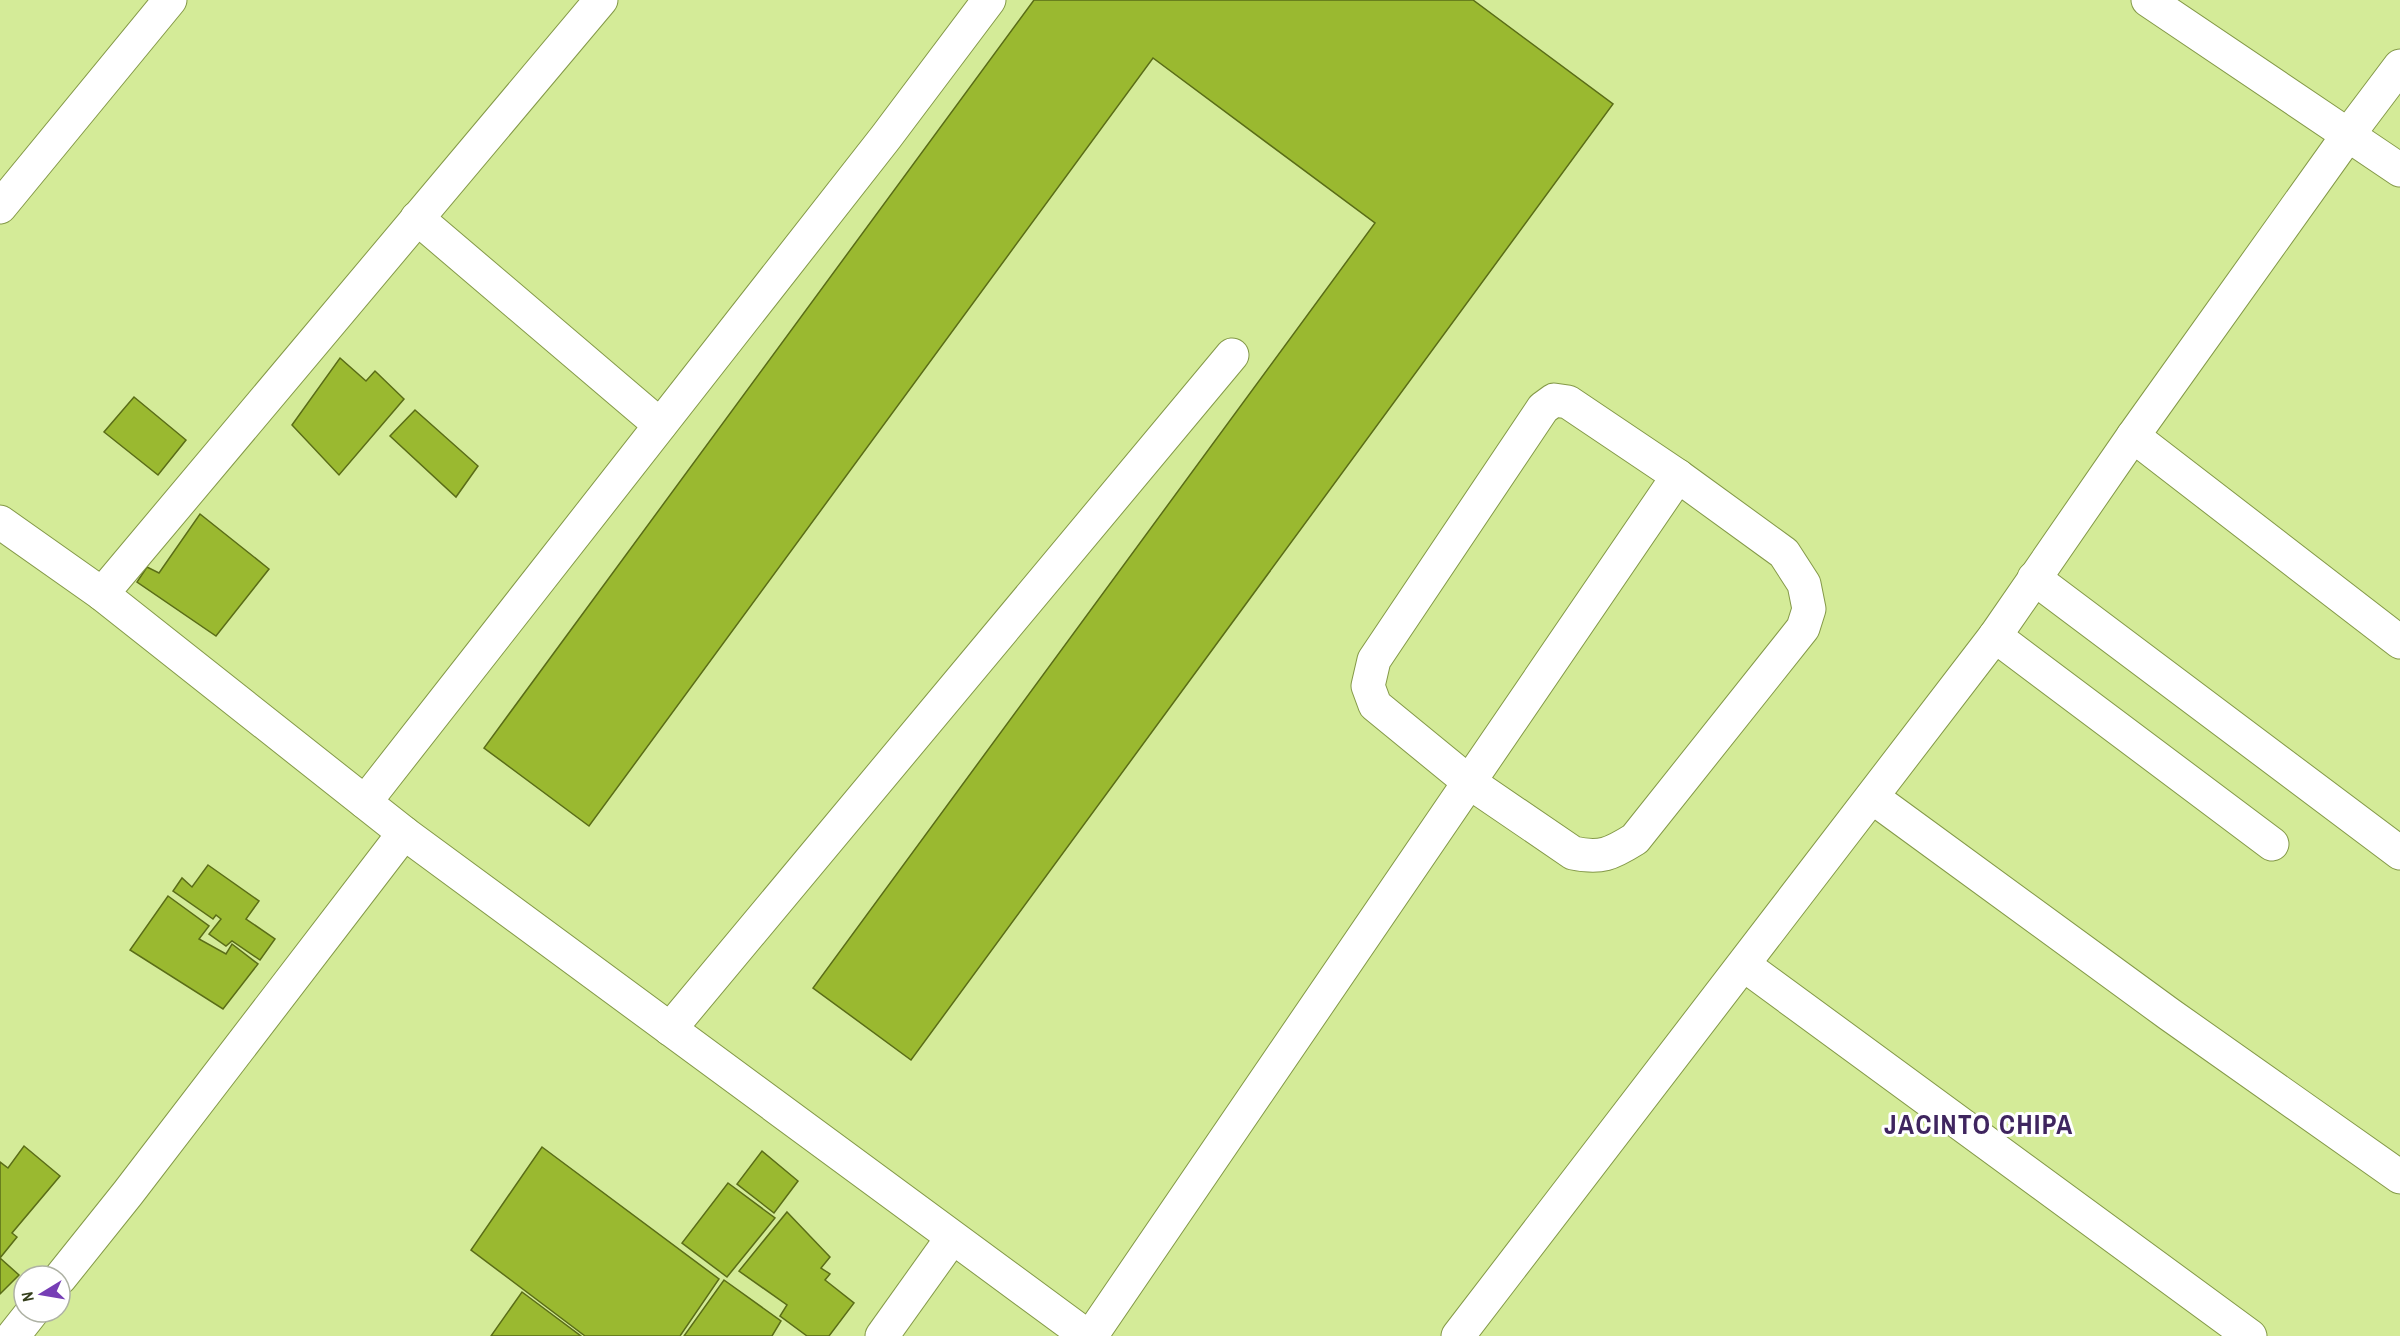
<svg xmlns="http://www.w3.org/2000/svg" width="2400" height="1336" font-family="'Archivo Narrow',sans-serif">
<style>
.building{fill:#9ab930;stroke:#5a6d17;stroke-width:1.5}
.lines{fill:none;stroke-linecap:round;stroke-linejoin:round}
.minor-casing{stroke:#849948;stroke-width:35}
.minor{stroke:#fff;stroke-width:33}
.labels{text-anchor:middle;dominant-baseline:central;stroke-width:6;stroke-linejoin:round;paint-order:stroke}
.district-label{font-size:27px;font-weight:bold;letter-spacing:1.5px;fill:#3f255f;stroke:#fff}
</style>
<rect width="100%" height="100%" fill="#d4eb98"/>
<g class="building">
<polygon points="1034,0 1473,0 1613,104 911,1060 813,988 1375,223 1153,58 589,826 484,748"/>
<polygon points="340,358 366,381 375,371 404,399 339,475 292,425"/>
<polygon points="134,397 186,440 158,475 104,432"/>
<polygon points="415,410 478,466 456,497 390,436"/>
<polygon points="200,514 269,569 216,636 137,582 147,567 159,573"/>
<polygon points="208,865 259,901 246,919 275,939 260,960 232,941 226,946 209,934 221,919 216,915 213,919 173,891 182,878 192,887"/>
<polygon points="168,896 209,926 199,939 226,954 232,944 258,964 223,1009 130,950"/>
<polygon points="24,1146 60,1176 12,1233 17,1237 0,1258 19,1275 0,1294 0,1162 8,1168"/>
<polygon points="542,1147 719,1279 680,1336 585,1336 471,1250"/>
<polygon points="762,1151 798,1181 774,1213 737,1184"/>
<polygon points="728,1183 775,1218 727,1277 682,1243"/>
<polygon points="787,1212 830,1257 821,1268 830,1274 825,1280 854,1303 829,1336 807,1336 780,1316 787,1305 739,1271"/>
<polygon points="724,1280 781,1321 772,1336 684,1336"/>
<polygon points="522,1292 581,1336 491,1336"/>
</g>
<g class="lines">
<g class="minor-casing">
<g id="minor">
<polyline points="2148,0 2400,170"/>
<polyline points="0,207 170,0"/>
<polyline points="417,218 660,425"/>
<path d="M1554,400L1568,402L1678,476L1784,553L1804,584L1809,609L1803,628L1635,839C1611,854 1601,859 1573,853L1469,782L1375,705L1368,686L1374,660L1543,408Z"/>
<polyline points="2133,436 2400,642"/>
<polyline points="0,522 102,594 404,833 1087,1336"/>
<polyline points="2034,578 2400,853"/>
<polyline points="102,594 601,0"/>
<polyline points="1995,636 2272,844"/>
<polyline points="1872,797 2169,1014 2400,1177"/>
<polyline points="365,802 886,137 989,0"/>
<polyline points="1744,965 2250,1336"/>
<polyline points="670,1029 1232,355"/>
<polyline points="60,1278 128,1193 404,833"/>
<polyline points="13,1336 32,1312"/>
<polyline points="882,1336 952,1238"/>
<polyline points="1091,1336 1678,476"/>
<polyline points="1458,1336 1995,636 2133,436 2348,135 2400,66"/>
</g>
</g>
<use href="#minor" class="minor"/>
</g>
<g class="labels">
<g class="district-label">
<text x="1979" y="1124">JACINTO CHIPA</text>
</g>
</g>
<g transform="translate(42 1294) rotate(259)"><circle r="28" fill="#ffffff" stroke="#aeb2a4" stroke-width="1.5"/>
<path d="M0-4.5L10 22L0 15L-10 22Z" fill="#763eb5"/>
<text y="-9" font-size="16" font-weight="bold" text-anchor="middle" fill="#353f1c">N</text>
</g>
</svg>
